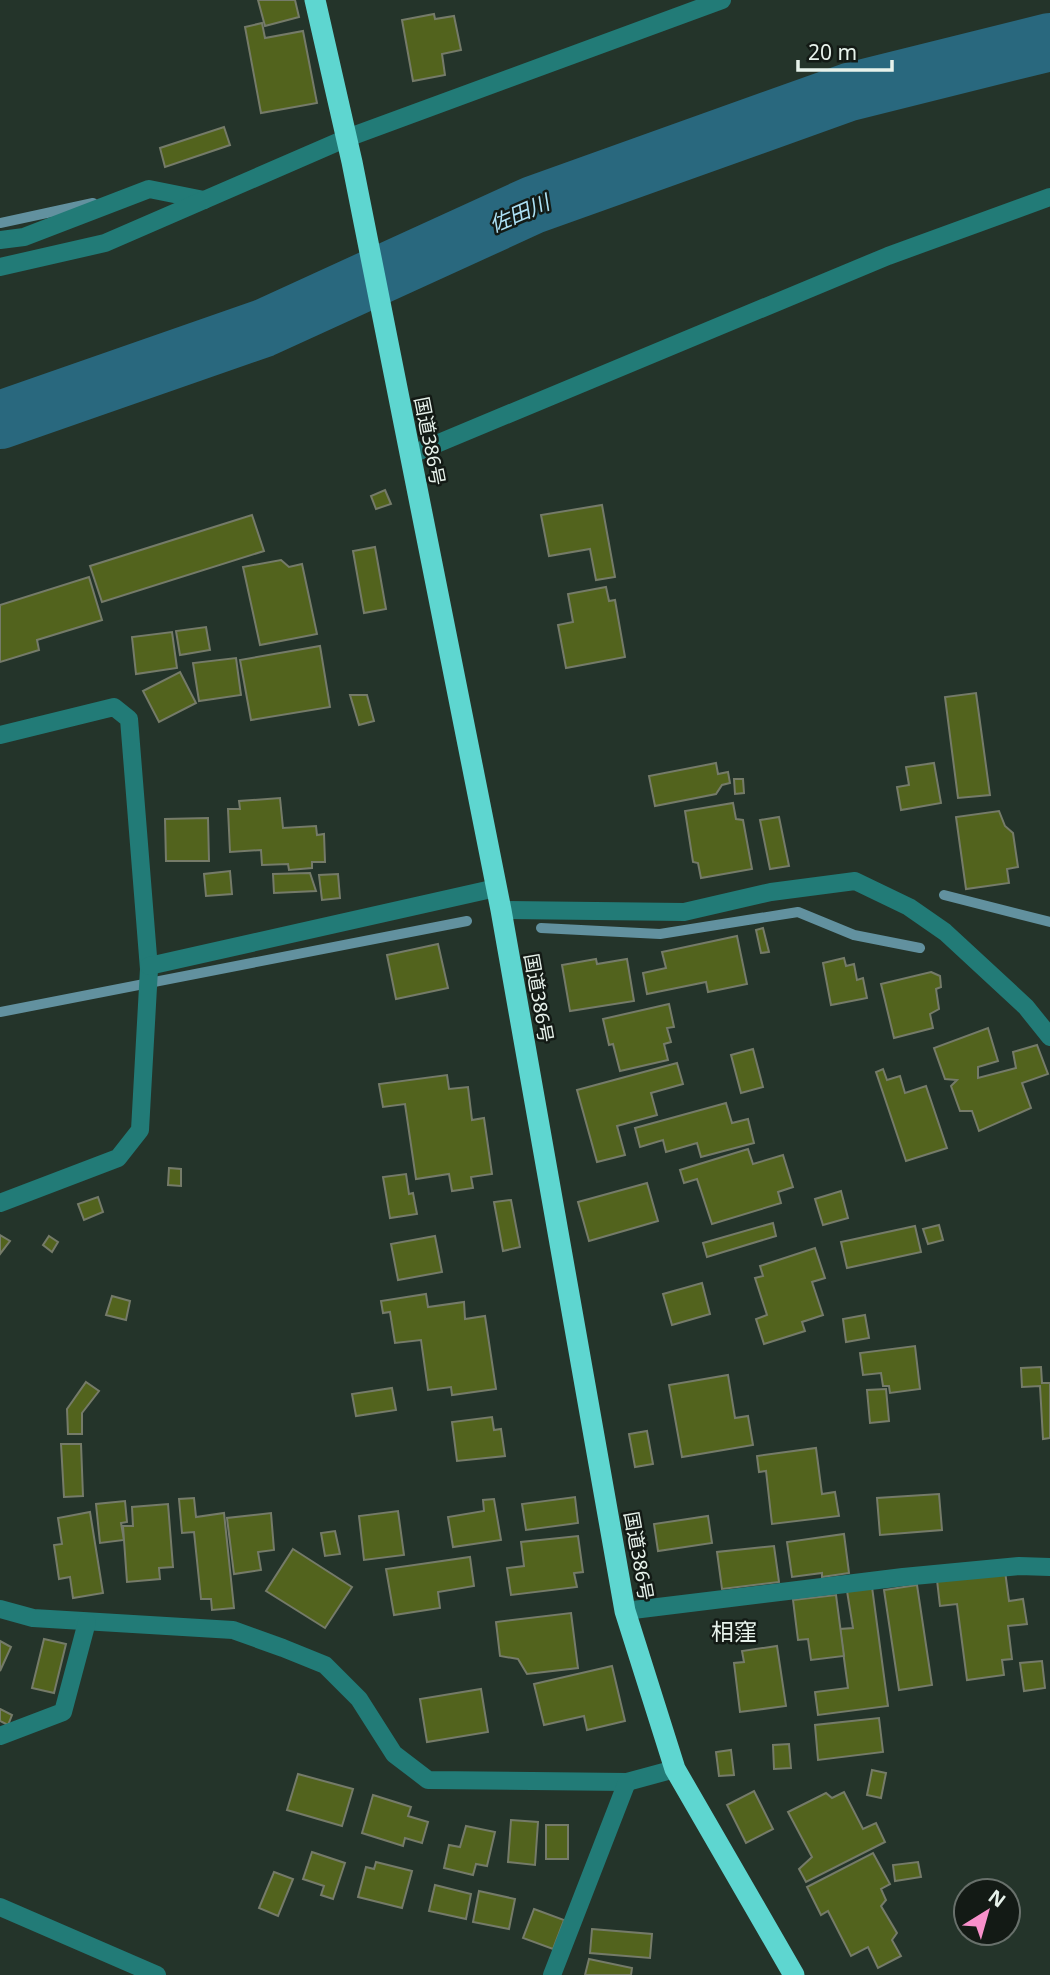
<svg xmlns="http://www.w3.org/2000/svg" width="1050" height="1975" font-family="'Noto Sans','Noto Sans JP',sans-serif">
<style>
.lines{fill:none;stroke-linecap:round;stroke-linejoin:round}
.stream{stroke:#62919f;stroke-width:10}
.river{stroke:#29687e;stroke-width:58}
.building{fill:#52631d;stroke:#757b69;stroke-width:2}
.minor{stroke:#227b77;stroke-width:18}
.highway{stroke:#5ed6d0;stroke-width:21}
.labels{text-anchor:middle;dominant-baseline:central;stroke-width:5;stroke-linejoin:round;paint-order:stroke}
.street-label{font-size:19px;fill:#e7f2eb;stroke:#131a15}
.water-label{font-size:21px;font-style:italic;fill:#ade1f5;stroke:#131a15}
.quarter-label{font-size:23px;fill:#e7f2eb;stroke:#131a15}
</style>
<rect width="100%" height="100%" fill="#24342a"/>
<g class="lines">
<g class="stream">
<polyline points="0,223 93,203"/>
<polyline points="944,895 1050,922"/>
<polyline points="541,928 660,934 798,912 854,935 920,948"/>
<polyline points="0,1012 467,921"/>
</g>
<polyline class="river" points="0,420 264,328 533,205 849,92 1050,42"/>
</g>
<g class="building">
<polygon points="258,0 295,0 299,17 265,26"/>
<polygon points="434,14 435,19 454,16 461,50 442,54 445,75 413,81 402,20"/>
<polygon points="262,23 265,38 303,31 317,103 261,113 245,27"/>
<polygon points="224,127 230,145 165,167 160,148"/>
<polygon points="385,490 391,504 376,509 371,496"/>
<polygon points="602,505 615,577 596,580 590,549 549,556 541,515"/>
<polygon points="252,515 264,551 102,602 90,566"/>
<polygon points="375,547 386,609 364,613 353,551"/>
<polygon points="281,560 289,567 302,564 317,634 260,645 243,567"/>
<polygon points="89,577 102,620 37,640 39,650 0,662 0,605"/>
<polygon points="606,587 609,601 615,600 625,657 566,668 558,625 573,622 568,594"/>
<polygon points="206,627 210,650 180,655 176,631"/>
<polygon points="172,632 177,668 136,674 132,637"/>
<polygon points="320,646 330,707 251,720 240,660"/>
<polygon points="236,658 241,695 199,701 193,663"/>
<polygon points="180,672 196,703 159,722 143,691"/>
<polygon points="976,693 990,795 958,798 945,697"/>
<polygon points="350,695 367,695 374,721 359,725"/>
<polygon points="716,763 718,774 728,772 730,783 722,785 716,794 655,806 649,776"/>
<polygon points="934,763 941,803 901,810 897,787 909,785 906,767"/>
<polygon points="734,779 743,779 744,793 735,794"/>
<polygon points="280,798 283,828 316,826 317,835 324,834 325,862 312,862 312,868 289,870 288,864 262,865 261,850 230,852 228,809 240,809 239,801"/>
<polygon points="733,803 736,819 743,820 752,869 701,878 698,863 693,862 685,811"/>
<polygon points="999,811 1005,826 1013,833 1018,867 1007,869 1009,883 966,889 956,817"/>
<polygon points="779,817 789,866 770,869 760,820"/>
<polygon points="208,818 209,861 166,861 165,819"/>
<polygon points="230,871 232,894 206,896 204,874"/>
<polygon points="310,873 316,891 274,893 273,874"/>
<polygon points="338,874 340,898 322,900 319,875"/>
<polygon points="763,928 769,952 761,953 756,930"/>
<polygon points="737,936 747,984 708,992 706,982 647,994 643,973 666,968 662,952"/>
<polygon points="438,944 448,988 396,999 387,955"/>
<polygon points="844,958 846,966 854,964 857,980 863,978 867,998 831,1005 823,963"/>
<polygon points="596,959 597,964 627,959 634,1001 570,1011 562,965"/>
<polygon points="931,972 940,976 941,987 936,989 939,1009 930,1014 933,1028 894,1038 881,984"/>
<polygon points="669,1004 674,1027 667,1028 671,1042 664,1044 668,1060 620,1071 613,1044 609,1045 603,1019"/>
<polygon points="988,1028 998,1061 978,1067 978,1078 1016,1068 1013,1052 1037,1045 1048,1074 1022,1083 1031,1108 979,1131 972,1111 960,1111 951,1086 957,1080 945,1079 934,1048"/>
<polygon points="753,1049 763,1087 741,1093 731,1055"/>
<polygon points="677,1063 683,1084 651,1093 657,1115 617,1126 625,1155 597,1162 577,1090"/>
<polygon points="883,1069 887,1080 900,1076 905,1093 926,1086 947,1148 906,1161 876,1072"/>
<polygon points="447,1075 449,1089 468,1087 472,1120 484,1118 492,1174 471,1177 473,1188 452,1191 449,1174 416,1179 405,1104 383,1107 379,1084"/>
<polygon points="726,1103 732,1123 748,1119 754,1143 701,1157 697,1143 666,1152 663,1140 640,1147 635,1128"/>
<polygon points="748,1149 753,1164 783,1155 793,1187 778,1192 781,1203 712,1224 697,1179 684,1183 680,1170"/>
<polygon points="169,1168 181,1169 181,1186 168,1185"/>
<polygon points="406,1174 409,1194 413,1193 417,1214 390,1218 383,1177"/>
<polygon points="647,1183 658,1221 589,1241 578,1202"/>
<polygon points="841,1191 848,1218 823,1225 815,1199"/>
<polygon points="98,1197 103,1212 84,1220 78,1204"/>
<polygon points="511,1200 520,1247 503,1251 494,1202"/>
<polygon points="773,1223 776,1236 707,1257 703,1243"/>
<polygon points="939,1225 943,1240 928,1244 923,1229"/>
<polygon points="915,1226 921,1252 847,1268 841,1242"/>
<polygon points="0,1235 10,1241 0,1254"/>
<polygon points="49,1236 58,1242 52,1252 43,1245"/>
<polygon points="435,1236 442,1272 398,1280 391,1244"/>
<polygon points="815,1248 825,1278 812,1282 823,1315 802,1322 805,1331 764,1344 756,1319 767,1315 755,1278 763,1276 760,1266"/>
<polygon points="702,1283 710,1314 672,1325 663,1294"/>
<polygon points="426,1294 428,1307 464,1302 465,1319 485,1316 496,1389 452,1395 451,1387 428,1390 421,1340 395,1343 390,1312 383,1313 381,1301"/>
<polygon points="112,1296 130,1301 126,1320 106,1315"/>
<polygon points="865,1315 869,1338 846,1342 843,1319"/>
<polygon points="915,1346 920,1389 890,1393 889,1386 883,1386 881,1373 863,1375 860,1353"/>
<polygon points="1041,1367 1042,1383 1050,1383 1050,1438 1043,1439 1040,1386 1022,1387 1021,1368"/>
<polygon points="728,1375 735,1418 748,1416 753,1445 682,1457 669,1385"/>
<polygon points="86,1382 99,1391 82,1413 82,1434 68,1434 67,1409"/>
<polygon points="392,1388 396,1410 356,1416 352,1394"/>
<polygon points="886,1389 889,1421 870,1423 867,1390"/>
<polygon points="492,1417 494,1430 501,1429 505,1456 457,1461 452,1422"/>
<polygon points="647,1431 653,1464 635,1467 629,1434"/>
<polygon points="61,1444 81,1444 83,1496 64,1497"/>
<polygon points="816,1448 822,1494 835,1492 839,1516 772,1524 766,1471 759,1472 757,1456"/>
<polygon points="939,1494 942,1530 880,1535 877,1498"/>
<polygon points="575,1497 578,1523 526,1530 522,1504"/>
<polygon points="194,1498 196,1517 224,1513 234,1608 212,1610 211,1599 201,1599 194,1532 182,1533 179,1499"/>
<polygon points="494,1499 501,1540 453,1547 448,1517 484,1511 483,1500"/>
<polygon points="125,1501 127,1522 121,1523 124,1540 100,1543 96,1504"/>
<polygon points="168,1504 173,1567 159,1568 160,1579 127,1582 123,1526 133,1526 132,1507"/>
<polygon points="398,1511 404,1555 364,1560 359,1516"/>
<polygon points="90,1512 103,1593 73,1598 70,1577 59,1579 54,1545 62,1544 58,1518"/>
<polygon points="271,1513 274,1550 258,1552 261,1570 234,1574 227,1518"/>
<polygon points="708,1516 712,1543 658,1551 654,1524"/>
<polygon points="335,1531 340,1554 325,1556 321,1533"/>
<polygon points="844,1534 849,1573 822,1577 822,1573 792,1577 787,1542"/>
<polygon points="578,1536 583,1572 574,1573 577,1587 511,1595 507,1568 524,1566 521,1542"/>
<polygon points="774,1546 779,1582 722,1589 717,1552"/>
<polygon points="293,1549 352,1587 325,1628 266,1591"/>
<polygon points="470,1557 474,1586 438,1592 440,1608 394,1615 386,1569"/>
<polygon points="1005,1571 1009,1601 1023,1599 1027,1624 1008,1626 1012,1659 1002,1660 1004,1675 967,1680 957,1604 940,1606 937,1580"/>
<polygon points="917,1585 932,1685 899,1690 884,1590"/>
<polygon points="872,1587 888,1706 818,1715 815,1692 848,1688 840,1629 853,1628 847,1591"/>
<polygon points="836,1595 844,1656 811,1660 808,1639 798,1640 793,1600"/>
<polygon points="571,1613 578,1668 527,1674 518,1659 500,1656 496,1622"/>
<polygon points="44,1639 66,1644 54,1693 32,1688"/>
<polygon points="0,1641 11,1647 0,1671"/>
<polygon points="777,1646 786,1706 740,1712 734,1663 744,1662 742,1651"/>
<polygon points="1042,1661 1045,1688 1024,1691 1020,1663"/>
<polygon points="612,1666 625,1721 587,1730 584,1716 544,1725 534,1684"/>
<polygon points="481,1689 488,1732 427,1742 420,1699"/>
<polygon points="0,1709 12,1715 8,1725 0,1721"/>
<polygon points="879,1718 883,1752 818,1760 815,1725"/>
<polygon points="789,1744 791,1768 774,1769 773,1745"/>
<polygon points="731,1750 734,1775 719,1776 716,1752"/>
<polygon points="872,1770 886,1773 881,1798 867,1795"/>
<polygon points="298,1774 353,1789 342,1826 287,1810"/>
<polygon points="754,1791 773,1829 746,1843 727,1805"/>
<polygon points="844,1792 863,1829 876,1823 885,1842 806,1882 799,1869 812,1857 788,1812 826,1793 832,1798"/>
<polygon points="373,1795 411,1807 408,1816 428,1822 422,1843 405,1838 403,1846 362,1833"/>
<polygon points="511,1820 538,1822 535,1865 508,1862"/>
<rect x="546" y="1825" width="22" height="34"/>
<polygon points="466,1826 495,1832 487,1866 476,1864 473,1875 444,1868 449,1845 460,1847"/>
<polygon points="312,1852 345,1863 333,1899 321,1895 324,1886 303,1879"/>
<polygon points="873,1853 890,1884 881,1889 886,1900 881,1906 897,1933 892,1940 901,1956 878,1968 868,1947 851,1956 828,1911 821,1915 807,1887"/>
<polygon points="376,1862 412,1871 402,1908 358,1897 366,1867 374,1869"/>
<polygon points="918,1862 921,1877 895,1881 893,1865"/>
<polygon points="274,1872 293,1879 278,1916 259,1908"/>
<polygon points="435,1885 471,1894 466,1919 429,1911"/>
<polygon points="479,1891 515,1899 509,1929 473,1922"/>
<polygon points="534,1909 564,1920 553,1949 523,1938"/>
<polygon points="592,1929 652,1934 650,1958 590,1953"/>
<polygon points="589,1959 632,1968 631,1975 585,1975"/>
</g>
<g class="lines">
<g class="minor">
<polyline points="0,240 24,237 149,189 204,200"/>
<polyline points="0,267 105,243 347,138 722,0"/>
<polyline points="410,455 888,256 1050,197"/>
<polyline points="0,735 114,707 129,719 149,969 140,1130 118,1158 0,1203"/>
<polyline points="501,910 684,912 771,892 855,881 909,907 945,932 1026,1007 1050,1037"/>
<polyline points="149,966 496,888"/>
<polyline points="0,1609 33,1618 233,1630 283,1648 325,1665 359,1699 394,1754 428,1780 627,1782 675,1769"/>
<polyline points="625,1611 903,1577 1019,1566 1050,1567"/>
<polyline points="0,1736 63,1712 87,1622"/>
<polyline points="0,1907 157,1975"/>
<polyline points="552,1975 627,1782"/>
</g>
<polyline class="highway" points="315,0 352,162 501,910 625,1611 675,1769 794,1975"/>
</g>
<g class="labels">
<g class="street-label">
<text transform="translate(430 441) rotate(79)">国道386号</text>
<text transform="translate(539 998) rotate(80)">国道386号</text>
<text transform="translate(639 1556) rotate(80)">国道386号</text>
</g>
<g class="water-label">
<text transform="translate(519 213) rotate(-23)">佐田川</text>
</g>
<g class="quarter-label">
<text x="734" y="1631">相窪</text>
</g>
</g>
<g transform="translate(987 1912) rotate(37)"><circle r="33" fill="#131a15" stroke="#68706b" stroke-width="2"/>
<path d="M0-5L12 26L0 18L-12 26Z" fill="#f890cb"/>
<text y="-10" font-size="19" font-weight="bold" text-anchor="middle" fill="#e7f2eb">N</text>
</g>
<path d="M798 60v10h94v-10" fill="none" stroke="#e7f2eb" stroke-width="3.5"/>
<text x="808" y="60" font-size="21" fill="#e7f2eb" stroke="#131a15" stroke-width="5" paint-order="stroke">20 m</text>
</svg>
